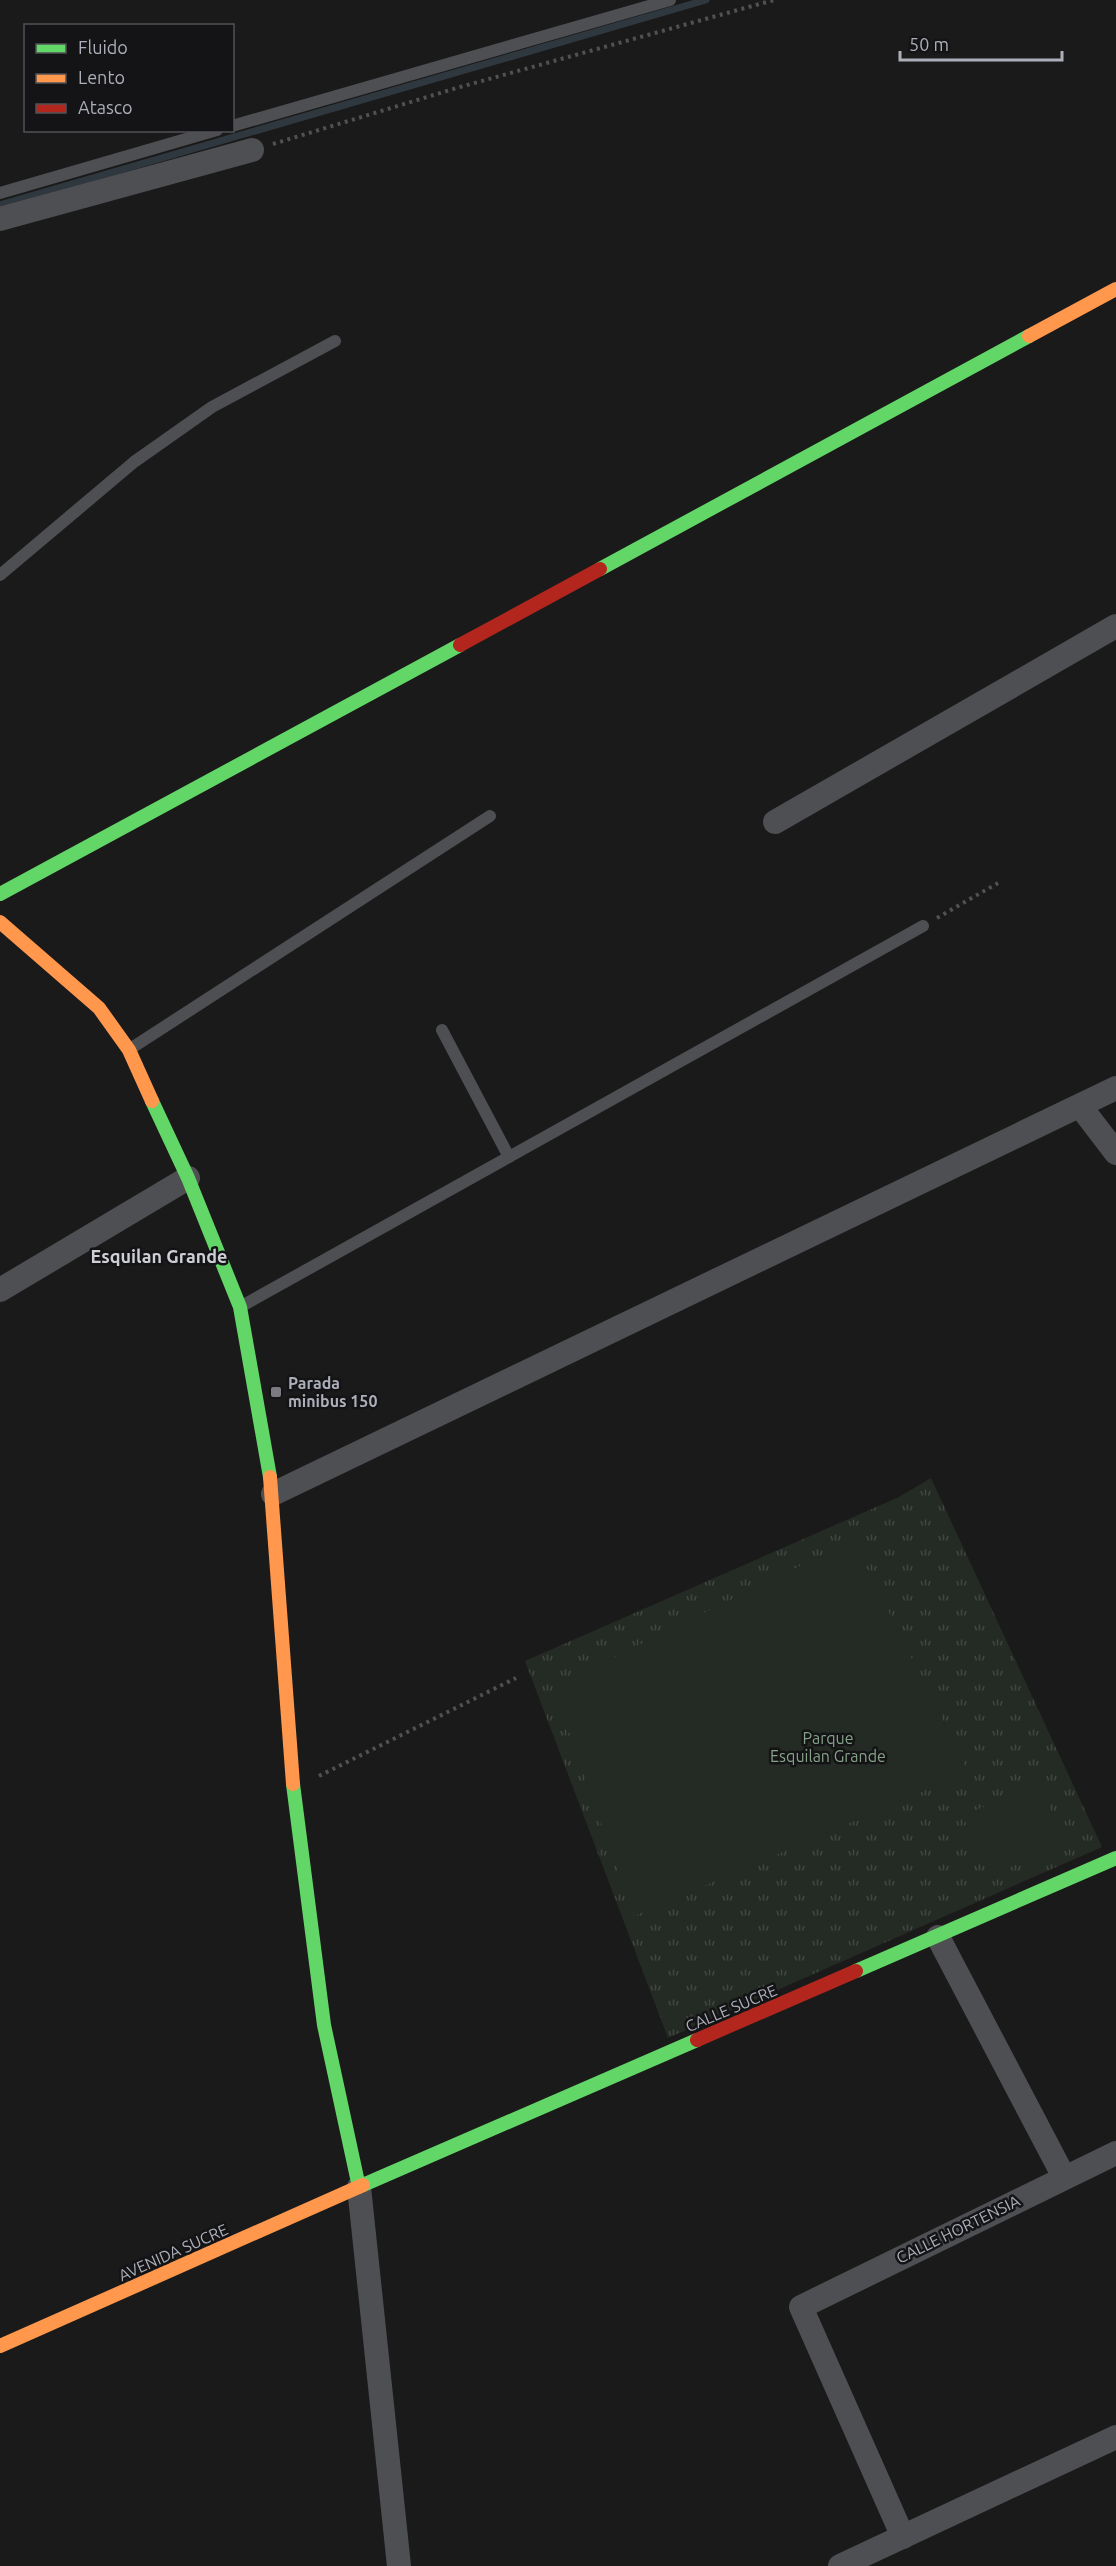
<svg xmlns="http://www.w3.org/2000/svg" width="1116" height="2566" font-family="Ubuntu,sans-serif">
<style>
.grass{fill:url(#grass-tufts)}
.garden{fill:#242a24}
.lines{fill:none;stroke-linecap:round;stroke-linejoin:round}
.stream{stroke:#30383f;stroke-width:7}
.path{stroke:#505153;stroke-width:4;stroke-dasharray:3 4.5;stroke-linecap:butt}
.lane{stroke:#4e4f52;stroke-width:12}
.street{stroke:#4e4f52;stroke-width:24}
.fast{stroke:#63d668;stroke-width:14}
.slow{stroke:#ff974d;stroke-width:14}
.jam{stroke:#b3261e;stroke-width:14}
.poi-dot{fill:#797b81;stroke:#141416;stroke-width:2}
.labels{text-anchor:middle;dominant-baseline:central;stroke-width:5;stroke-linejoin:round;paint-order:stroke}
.poi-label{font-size:16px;font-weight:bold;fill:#acafb9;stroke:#141416;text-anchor:start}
.park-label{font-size:16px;fill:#85a288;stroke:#141416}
.street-label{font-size:16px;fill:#acafb9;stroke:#141416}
.neighbourhood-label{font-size:18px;font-weight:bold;fill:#cdcfd5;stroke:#141416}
</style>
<defs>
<pattern id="grass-tufts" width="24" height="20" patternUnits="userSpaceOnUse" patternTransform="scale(1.5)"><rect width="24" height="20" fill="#242a24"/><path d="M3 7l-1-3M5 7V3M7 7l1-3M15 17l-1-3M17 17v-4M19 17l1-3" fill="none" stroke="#414642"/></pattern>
</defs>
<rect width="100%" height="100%" fill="#1a1a1a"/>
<polygon class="grass" points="931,1478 1102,1847 668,2038 525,1661 899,1497"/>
<g class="garden">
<polygon points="853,1540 968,1772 634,1916 553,1687"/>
<polygon points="1039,1783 1065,1844 989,1876 963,1816"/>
</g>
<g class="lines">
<polyline class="stream" points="0,205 706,0"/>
<g class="path">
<polyline points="273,144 460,87 774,0"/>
<polyline points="937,918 998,883"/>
<polyline points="319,1776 516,1678"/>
</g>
<g class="lane">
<polyline points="232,126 670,0"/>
<polyline points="0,193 217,130"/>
<polyline points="0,575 134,462 212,407 335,341"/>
<polyline points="442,1030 509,1157"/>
<polyline points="130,1049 490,816"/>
<polyline points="240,1307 923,926"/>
</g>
<g class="street">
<polyline points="0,219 252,150"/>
<polyline points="775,822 1116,626"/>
<polyline points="1080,1106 1116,1153"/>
<polyline points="0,1290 188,1178"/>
<polyline points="273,1494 1116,1088"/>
<polyline points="938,1937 1064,2177"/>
<polyline points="359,2187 399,2566"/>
<polyline points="903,2537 801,2307 1116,2153"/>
<polyline points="840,2566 1116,2437"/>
</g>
<g class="fast">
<polyline points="600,569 1029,336"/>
<polyline points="0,894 460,645"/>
<polyline points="152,1101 188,1178 240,1307 270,1477"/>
<polyline points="293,1784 324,2025 359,2187"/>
<polyline points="856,1971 1116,1858"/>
<polyline points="363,2185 697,2040"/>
</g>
<g class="slow">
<polyline points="1029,336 1116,289"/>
<polyline points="0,922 99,1008 129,1050 152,1101"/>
<polyline points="270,1477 293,1784"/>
<polyline points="0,2346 363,2185"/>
</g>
<g class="jam">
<polyline points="460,645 600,569"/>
<polyline points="697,2040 856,1971"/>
</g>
</g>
<rect class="poi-dot" x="270" y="1386" width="12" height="12" rx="3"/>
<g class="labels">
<g class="poi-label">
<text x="288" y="1383">Parada<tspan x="288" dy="18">minibus 150</tspan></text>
</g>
<g class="park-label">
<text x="828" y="1738">Parque<tspan x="828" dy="18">Esquilan Grande</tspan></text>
</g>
<g class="street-label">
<text transform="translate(731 2008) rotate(-23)">CALLE SUCRE</text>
<text transform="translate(958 2229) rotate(-26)">CALLE HORTENSIA</text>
<text transform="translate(173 2252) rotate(-24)">AVENIDA SUCRE</text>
</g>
<g class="neighbourhood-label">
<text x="159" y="1256">Esquilan Grande</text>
</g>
</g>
<rect x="24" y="24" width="210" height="108" fill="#141416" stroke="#515257" stroke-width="1.5"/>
<rect x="36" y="44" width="30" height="9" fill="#63d668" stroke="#515257" stroke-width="1.5"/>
<text x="78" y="54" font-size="18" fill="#acafb9">Fluido</text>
<rect x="36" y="74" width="30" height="9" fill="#ff974d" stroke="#515257" stroke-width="1.5"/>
<text x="78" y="84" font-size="18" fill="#acafb9">Lento</text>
<rect x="36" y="104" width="30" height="9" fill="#b3261e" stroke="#515257" stroke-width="1.5"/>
<text x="78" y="114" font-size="18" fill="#acafb9">Atasco</text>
<path d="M900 51v9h162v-9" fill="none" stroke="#acafb9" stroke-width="3"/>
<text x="909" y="51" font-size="18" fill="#acafb9" stroke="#141416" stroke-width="4.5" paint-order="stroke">50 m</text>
</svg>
